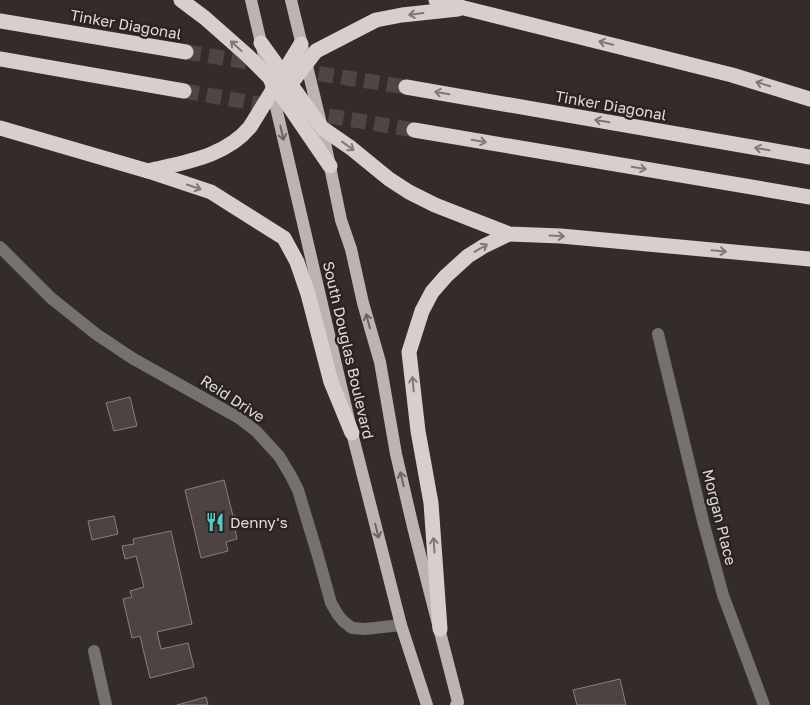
<svg xmlns="http://www.w3.org/2000/svg" width="810" height="705" font-family="'Golos Text',sans-serif">
<style>
.building{fill:#4c4342;stroke:#89807e}
.lines{fill:none;stroke-linecap:round;stroke-linejoin:round}
.highway-tunnel{stroke:#4e4645;stroke-width:15;stroke-dasharray:15 8;stroke-linecap:butt}
.minor{stroke:#757170;stroke-width:12}
.major{stroke:#bcb4b2;stroke-width:12}
.highway{stroke:#d8cecc;stroke-width:15}
.oneway{stroke:#817876}
.oneway2{stroke:#6c6462}
.labels{text-anchor:middle;dominant-baseline:central;stroke-width:5;stroke-linejoin:round;paint-order:stroke}
.street-label{font-size:15px;fill:#e0dbd9;stroke:#2a2321}
.poi-label{font-size:15px;fill:#e0dbd9;stroke:#2a2321;text-anchor:start}
</style>
<rect width="100%" height="100%" fill="#342c2b"/>
<g class="building">
<polygon points="130,397 137,426 114,431 106,403"/>
<polygon points="224,480 233,516 235,515 238,527 235,529 237,539 226,542 228,551 201,558 185,490"/>
<polygon points="114,516 118,534 92,540 88,521"/>
<polygon points="171,531 192,624 157,632 161,649 188,643 194,667 150,678 140,636 132,638 123,599 132,597 130,591 144,587 136,556 125,559 122,546 134,544 133,539"/>
<polygon points="620,679 626,705 577,705 573,690"/>
<polygon points="206,697 208,705 177,705"/>
</g>
<g class="lines">
<g class="highway-tunnel">
<polyline points="186,52 261,64"/>
<polyline points="296,70 406,87"/>
<polyline points="184,91 276,107"/>
<polyline points="306,112 414,130"/>
</g>
<g class="minor">
<polyline points="0,247 51,298 96,334 132,358 239,418 256,431 279,456 291,476 298,490 318,556 331,603 338,615 343,621 352,628 365,629 401,625"/>
<polyline points="658,334 703,521 723,595 764,705"/>
<polyline points="94,651 106,705"/>
</g>
<g class="major">
<polyline points="251,0 352,433 401,625 427,705"/>
<polyline points="291,0 322,128 341,220 351,249 363,303 380,362 396,454 413,527 458,702 456,705"/>
</g>
<g class="highway">
<polyline points="181,0 205,18 248,56 269,77 330,166"/>
<polyline points="436,0 464,8 732,75 810,99"/>
<polyline points="0,21 186,52"/>
<polyline points="261,43 322,128 351,148 389,179 409,192 435,205 458,214 509,234 561,236 810,259"/>
<polyline points="0,59 184,91"/>
<polyline points="406,87 810,157"/>
<polyline points="286,90 316,51 376,20 402,15 458,9"/>
<polyline points="0,128 148,171 211,192 284,238 297,262 308,294 331,382 352,433"/>
<polyline points="414,130 810,197"/>
<path d="M148,171C185,162 225,157 250,127L301,44"/>
<polyline points="440,629 431,503 418,431 409,352 422,311 432,292 446,276 468,256 484,246 509,234"/>
</g>
</g>
<defs><path id="oneway-shaft" d="M-6 0H5M1.5-3L5.5 0L1.5 3" fill="none" stroke-width="1.6" stroke-linecap="round" stroke-linejoin="round" transform="scale(1.25)"/></defs>
<g class="oneway">
<use href="#oneway-shaft" transform="translate(416 14) rotate(173)"/>
<use href="#oneway-shaft" transform="translate(606 43) rotate(-166)"/>
<use href="#oneway-shaft" transform="translate(236 46) rotate(-138)"/>
<use href="#oneway-shaft" transform="translate(763 84) rotate(-163)"/>
<use href="#oneway-shaft" transform="translate(442 93) rotate(-170)"/>
<use href="#oneway-shaft" transform="translate(602 121) rotate(-170)"/>
<use href="#oneway-shaft" transform="translate(479 141) rotate(10)"/>
<use href="#oneway-shaft" transform="translate(348 146) rotate(36)"/>
<use href="#oneway-shaft" transform="translate(762 149) rotate(-170)"/>
<use href="#oneway-shaft" transform="translate(639 168) rotate(10)"/>
<use href="#oneway-shaft" transform="translate(194 187) rotate(19)"/>
<use href="#oneway-shaft" transform="translate(557 236) rotate(3)"/>
<use href="#oneway-shaft" transform="translate(481 248) rotate(-31)"/>
<use href="#oneway-shaft" transform="translate(719 251) rotate(5)"/>
<use href="#oneway-shaft" transform="translate(413 384) rotate(-96)"/>
<use href="#oneway-shaft" transform="translate(434 545) rotate(-94)"/>
</g>
<g class="oneway2">
<use href="#oneway-shaft" transform="translate(282 133) rotate(77)"/>
<use href="#oneway-shaft" transform="translate(368 321) rotate(-105)"/>
<use href="#oneway-shaft" transform="translate(402 479) rotate(-103)"/>
<use href="#oneway-shaft" transform="translate(377 531) rotate(76)"/>
</g>
<defs>
<g id="restaurant-bare" transform="scale(1.5)"><path d="M-5-6h1v4h1v-4h1v4h1v-4h1v5L-1.5 .5V6h-2V.5L-5-1ZM5-6V6H3V1.5H1.5Q1.5-4 5-6Z" fill="#52cdcc" stroke="#2a2321" stroke-width="2.5" paint-order="stroke"/></g>
</defs>
<g fill-rule="evenodd">
<use href="#restaurant-bare" x="215" y="522"/>
</g>
<g class="labels">
<g class="street-label">
<text transform="translate(126 24) rotate(10)">Tinker Diagonal</text>
<text transform="translate(611 105) rotate(10)">Tinker Diagonal</text>
<text transform="translate(349 350) rotate(77)">South Douglas Boulevard</text>
<text transform="translate(233 398) rotate(33)">Reid Drive</text>
<text transform="translate(720 517) rotate(76)">Morgan Place</text>
</g>
<g class="poi-label">
<text x="230" y="522">Denny's</text>
</g>
</g>
</svg>
